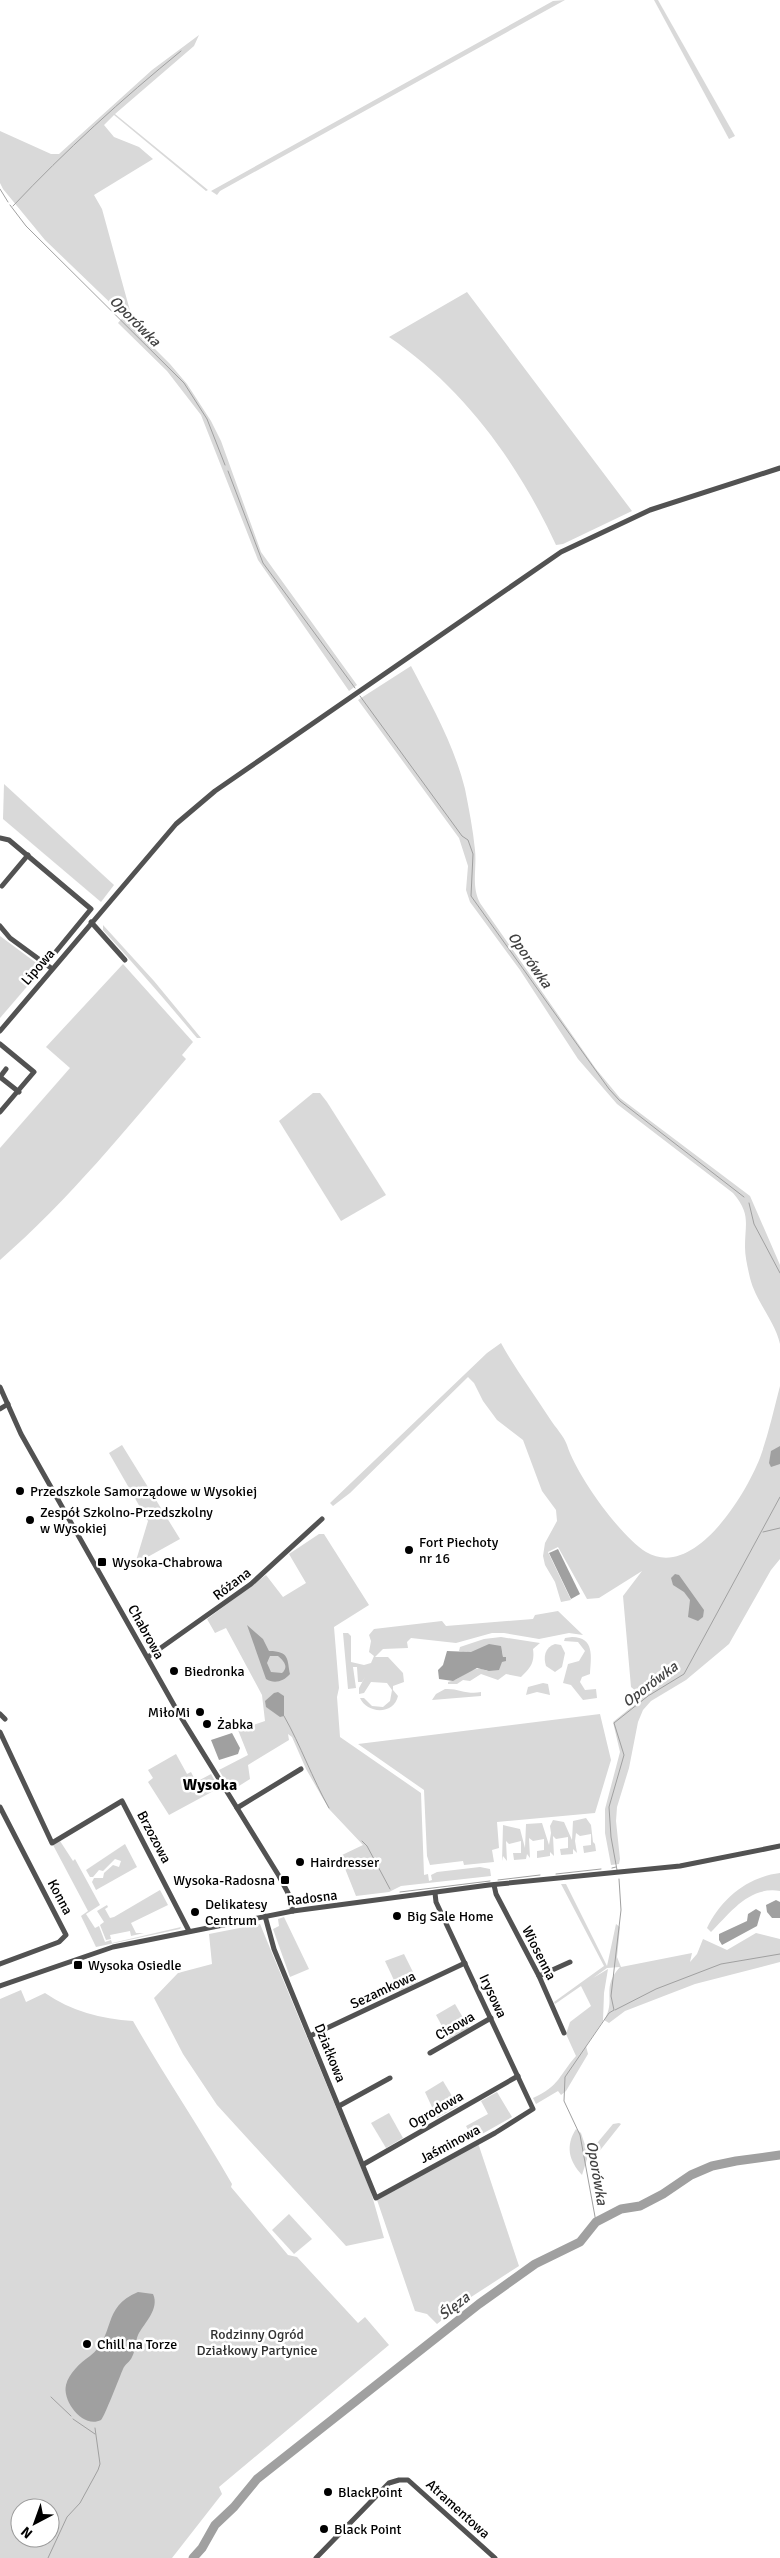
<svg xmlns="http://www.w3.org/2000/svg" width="780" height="2558" font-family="Signika,sans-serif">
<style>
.green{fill:#d9d9d9;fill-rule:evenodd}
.water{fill:#a0a0a0;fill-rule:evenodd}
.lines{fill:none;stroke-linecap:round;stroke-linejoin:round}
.stream{stroke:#a0a0a0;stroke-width:1}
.river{stroke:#a0a0a0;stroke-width:9}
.minor{stroke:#525252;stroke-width:5}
.poi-dot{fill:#000;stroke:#fff;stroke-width:2}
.labels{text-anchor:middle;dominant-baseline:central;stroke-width:5;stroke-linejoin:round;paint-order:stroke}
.street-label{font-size:14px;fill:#000;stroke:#fff}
.poi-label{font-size:14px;fill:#000;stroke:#fff;text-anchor:start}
.park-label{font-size:14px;fill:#303030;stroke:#fff}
.water-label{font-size:15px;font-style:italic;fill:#414141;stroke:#fff}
.quarter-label{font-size:16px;font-weight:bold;fill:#000;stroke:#fff}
</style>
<rect width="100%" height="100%" fill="#fff"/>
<g class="green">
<polygon points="565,0 220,191 217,195 211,191 553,1"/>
<polygon points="654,0 658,0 735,136 729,139"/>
<polygon points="199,35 194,46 115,114 208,190 206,191 114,115 104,125 114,137 139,147 153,159 94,195 102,209 135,329 170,364 187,384 211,421 221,441 261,552 357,685 349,691 258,560 201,415 167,371 118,323 124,316 45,240 3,189 0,183 0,131 51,154 59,154 152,70"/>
<path d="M467,292L632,511L563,544L556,545C518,463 464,388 389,337Z"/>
<path d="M411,666C432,706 454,745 465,789C469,809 473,830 475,850C477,869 471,886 480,903L596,1069L620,1098L750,1196L780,1265V1344C775,1321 756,1302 750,1278C748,1269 745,1257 745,1247C745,1223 751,1214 733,1193L617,1104L578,1059L520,970L470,902L466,890L468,866L459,838L358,700Z"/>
<polygon points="4,784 114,885 101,902 3,819"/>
<path d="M103,925L154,981L201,1038H197C166,1001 135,965 103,930Z"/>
<polygon points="0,936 43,968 0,1018"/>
<path d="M123,964L193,1042L182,1055L186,1059C127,1128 69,1200 0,1260V1148L70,1068L46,1047Z"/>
<polygon points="313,1093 320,1093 327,1102 386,1195 341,1221 279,1121"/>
<path d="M501,1343C515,1369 534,1394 550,1419C555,1427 564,1436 567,1445C576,1474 619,1535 646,1552C695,1581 748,1491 761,1455C769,1432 774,1409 780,1386V1559L771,1570L729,1644L686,1680L651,1701L643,1710L638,1722L629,1768L617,1807L616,1821L620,1859L619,1864L611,1865L605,1833V1809L620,1752L613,1722L639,1701L637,1692L631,1687L623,1596L642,1571L599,1598L587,1599L558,1547L548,1552L571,1600L561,1602L555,1582L545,1565L543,1556L545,1543L557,1521L556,1510L542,1491L523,1440L497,1420L483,1401L474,1383L468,1377L350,1493L333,1506L330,1503L487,1353Z"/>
<polygon points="122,1445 180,1539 135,1564 148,1521 109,1453"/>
<polygon points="319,1534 324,1534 369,1605 334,1627 339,1688 337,1697 340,1737 421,1793 424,1875 428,1874 429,1881 432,1880 431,1875 437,1872 480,1867 490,1869 491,1876 401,1886 389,1892 356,1896 340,1856 363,1845 329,1809 306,1769 292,1737 288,1734 289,1740 248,1765 250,1779 231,1791 219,1770 248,1755 238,1730 265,1721 262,1695 226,1628 215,1633 207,1619 266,1575 283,1597 306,1583 289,1554"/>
<path d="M558,1611L583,1635L569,1633L539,1639L504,1633H492L456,1643L411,1638L407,1642L408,1648L383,1649L375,1657H388L403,1673L404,1682L393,1686V1690L398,1696C394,1715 367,1714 360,1698H364L372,1706L383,1707L390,1701L392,1690L387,1683L371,1682L364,1693L359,1694V1688L365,1677L362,1682H358L357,1667H353L356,1688L348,1689L343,1633H348L351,1636V1662L364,1665L371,1663L374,1656L369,1652L371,1641L369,1635L374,1629L442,1621L446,1626L533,1619L535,1615Z"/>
<path d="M501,1637L540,1643L533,1649C535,1663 530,1668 521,1677L506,1674L498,1680L481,1674L470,1681L463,1680L457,1684H448V1682C463,1680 471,1663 487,1671L503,1657L502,1651C488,1650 472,1654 459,1651L460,1647L484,1639Z"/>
<path d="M572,1637C595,1637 591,1657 590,1674L582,1677L580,1682L585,1690L596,1689L597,1698L583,1700L571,1685L563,1683L568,1664L579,1661L585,1651L578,1642L564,1641L565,1638Z"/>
<path d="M555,1644L561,1645L565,1653L562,1667L555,1672L546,1666C543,1657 545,1647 555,1644Z"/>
<polygon points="543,1683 548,1684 550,1695 537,1692 526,1695 528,1687"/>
<path d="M445,1689C458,1688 467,1695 481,1692V1696L432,1700L436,1694Z"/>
<polygon points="600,1714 611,1760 595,1813 497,1822 499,1848 492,1850 494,1862 464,1865 463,1861 430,1865 427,1856 424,1790 358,1744"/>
<polygon points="176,1754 187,1774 191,1772 196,1782 211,1774 219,1788 169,1815 148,1782 153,1778 148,1770"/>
<polygon points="586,1818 591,1825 593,1842 595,1844 596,1851 584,1853 583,1846 591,1845 591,1834 580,1836 576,1833 575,1841 577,1853 573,1849 573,1854 561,1855 560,1849 568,1848 568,1837 556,1839 553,1836 554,1856 550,1852 550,1856 537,1858 537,1851 544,1850 544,1839 533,1841 529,1838 530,1858 527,1854 526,1859 514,1860 513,1853 521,1853 521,1841 509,1844 506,1841 507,1861 503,1856 502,1861 503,1825 520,1829 525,1848 526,1824 542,1823 549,1845 551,1833 550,1826 553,1820 564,1822 572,1840 573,1821"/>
<polygon points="60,1841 73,1861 75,1859 100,1905 86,1914 95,1928 99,1926 105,1942 111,1940 112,1943 181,1927 180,1929 96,1947 81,1916 88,1911 53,1845"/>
<polygon points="125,1844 137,1867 96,1890 92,1882 94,1878 103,1878 104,1873 113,1865 119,1867 121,1861 115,1859 103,1871 99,1870 93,1877 90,1877 86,1870"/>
<path d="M780,1873V1891C749,1886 731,1912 711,1932L707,1928C721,1899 747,1877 780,1873Z"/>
<path d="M561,1884H566L607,1966L616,1924L620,1927L617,1957L621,1967L692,1953L690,1962L697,1954L703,1939L727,1950L756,1933L780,1939V1962L695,1984L625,2011L609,2023L604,2020C617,1999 600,1989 620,1967L607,1968L593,1978L608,1969L604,1993L603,2021L586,2046L588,2054L566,2091L561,2095L558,2091L536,2104L533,2098C560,2086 559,2075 576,2056L566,2034L570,2022L591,2006L581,1986L555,2004L554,2002L604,1966Z"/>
<polygon points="160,1890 168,1905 131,1923 136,1933 144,1933 131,1936 130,1931 110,1935 111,1939 106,1940 100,1925 104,1922 97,1911 107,1905 108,1907 105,1909 110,1918 114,1917"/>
<polygon points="284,1917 309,1969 290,1977 273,1929 279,1926 278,1919"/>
<polygon points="260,1924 371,2192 384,2238 346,2246 217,2105 183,2054 154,1998 178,1973 212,1964 209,1934"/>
<polygon points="404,1954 418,1982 399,1991 385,1961"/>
<path d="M21,1990L26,2002L45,1993C71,2011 101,2019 133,2021C165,2077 200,2128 232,2184L231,2187L288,2255L297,2257L358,2323L365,2317L389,2345L219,2487L222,2494L172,2558H0V1999ZM20,2508H50V2538H20Z"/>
<polygon points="455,2004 469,2028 449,2039 436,2015"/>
<polygon points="443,2081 458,2106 437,2118 425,2092"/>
<polygon points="497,2092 512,2117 473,2139 466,2126 488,2114 481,2101"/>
<polygon points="389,2113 403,2138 386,2148 371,2123"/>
<path d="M619,2123L621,2124L590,2163L588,2156L582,2175C569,2161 565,2146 576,2129L581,2133L588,2154L613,2124Z"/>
<polygon points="478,2143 519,2266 468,2299 437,2324 427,2314 415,2311 377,2200"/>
<polygon points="289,2214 312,2239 294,2254 272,2230"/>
</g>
<g class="water">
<polygon points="780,1446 780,1464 771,1467 769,1463 771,1451"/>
<polygon points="558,1549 580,1594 571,1599 549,1553"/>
<polygon points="675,1574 679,1575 704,1610 703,1617 698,1621 688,1617 690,1600 684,1592 673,1585 671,1578"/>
<path d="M247,1625L263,1639L269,1651C290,1651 287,1660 290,1674C283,1682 274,1684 266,1679ZM270,1656H278C284,1661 289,1667 282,1673L271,1672L267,1663Z"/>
<polygon points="489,1644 501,1646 503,1657 506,1657 506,1661 502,1662 499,1670 489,1671 477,1668 453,1681 439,1679 438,1670 443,1665 447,1651 471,1652"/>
<polygon points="278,1692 284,1696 284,1716 280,1717 266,1707 265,1701 274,1693"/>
<polygon points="232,1733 240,1748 238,1754 219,1760 211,1740"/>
<polygon points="776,1900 780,1902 780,1918 772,1918 767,1912 766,1905"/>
<polygon points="756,1909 761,1912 757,1926 722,1945 719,1940 719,1934 747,1921 748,1914"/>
<path d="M138,2292L153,2294C160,2309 144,2323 138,2335C135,2342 136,2350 132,2357C130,2362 125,2364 123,2369C120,2376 104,2418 101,2420C83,2429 62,2401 66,2385C69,2373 80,2363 90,2356C116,2336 101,2307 138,2292Z"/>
</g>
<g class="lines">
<g class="stream">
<polyline points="0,189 8,202"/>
<polyline points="10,205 26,226 184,383 207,419 225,465"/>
<path d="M13,206C65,151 122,99 181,51"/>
<polyline points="228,471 263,563 355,688"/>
<polyline points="360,696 462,836 468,840 473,854 471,896 609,1089 620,1101 744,1197"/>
<polyline points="749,1203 754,1224 780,1273"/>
<polyline points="763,1532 780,1528"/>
<path d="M284,1716C301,1746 312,1778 329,1808"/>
<polyline points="362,1841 367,1846 390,1889"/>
<polyline points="612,1868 616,1867"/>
<polyline points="617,1870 611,1837 609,1807 624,1755 614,1723 648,1696 684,1674 780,1497"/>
<polyline points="556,1874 601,1869"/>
<polyline points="498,1880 540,1875"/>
<polyline points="400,1892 490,1881"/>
<polyline points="615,2010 656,1989 721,1964 780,1954"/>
<polyline points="596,2222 580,2135 564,2101 565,2077 609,2013 614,2010 611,1996 621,1910 619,1879"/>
<polyline points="51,2397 71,2416"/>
<polyline points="73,2419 95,2434"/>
<polyline points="48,2558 67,2517 80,2503 98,2470 100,2464 95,2428"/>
</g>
<polyline class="river" points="193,2558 202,2548 215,2525 234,2507 257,2479 479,2304 535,2264 580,2242 596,2222 621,2209 640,2206 663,2194 691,2175 712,2166 736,2161 780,2155"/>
<g class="minor">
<polyline points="0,838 9,840 91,909 54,954"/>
<polyline points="2,886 28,855"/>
<polyline points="91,922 125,960"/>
<polyline points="0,926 10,938 51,968"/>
<polyline points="0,1031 176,824 215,791 561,552 650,510 780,468"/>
<polyline points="0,1044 34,1072 0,1112"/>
<polyline points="0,1077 19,1092"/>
<polyline points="0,1077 6,1069"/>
<polyline points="0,1387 21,1434 179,1714 279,1876 288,1893 293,1911"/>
<polyline points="0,1409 8,1404"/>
<polyline points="148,1657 251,1584 322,1519"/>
<polyline points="0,1714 5,1719"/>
<polyline points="0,1732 52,1843 122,1801 189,1931"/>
<polyline points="0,1807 66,1935 59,1942 0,1964"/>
<polyline points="237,1808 301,1769"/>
<polyline points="494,1885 496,1894 539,1976 564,2033"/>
<polyline points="265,1916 274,1949 376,2198 495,2133 533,2109 436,1902 435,1893"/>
<polyline points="539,1976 570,1962"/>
<polyline points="0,1986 113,1947 293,1911 489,1885 680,1866 780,1846"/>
<polyline points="310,2036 465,1963"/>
<polyline points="430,2053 491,2018"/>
<polyline points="339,2106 390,2078"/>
<polyline points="364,2164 518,2076"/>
<polyline points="316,2558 389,2483 399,2480 408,2480 495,2558"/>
</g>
</g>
<g class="poi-dot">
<circle cx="20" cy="1491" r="5"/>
<circle cx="30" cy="1520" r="5"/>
<circle cx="409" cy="1550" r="5"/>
<rect x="97" y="1557" width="10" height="10" rx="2.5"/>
<circle cx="174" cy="1671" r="5"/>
<circle cx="200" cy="1712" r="5"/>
<circle cx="207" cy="1724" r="5"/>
<circle cx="300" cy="1862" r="5"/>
<rect x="280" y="1875" width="10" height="10" rx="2.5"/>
<circle cx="195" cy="1912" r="5"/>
<circle cx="397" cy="1916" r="5"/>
<rect x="73" y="1960" width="10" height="10" rx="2.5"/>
<circle cx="87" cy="2344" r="5"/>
<circle cx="328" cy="2492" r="5"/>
<circle cx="324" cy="2529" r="5"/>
</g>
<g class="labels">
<g class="street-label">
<text transform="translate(38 967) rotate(-49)">Lipowa</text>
<text transform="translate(232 1584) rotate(-37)">Różana</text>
<text transform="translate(146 1632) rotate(61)">Chabrowa</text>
<text transform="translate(154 1837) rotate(62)">Brzozowa</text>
<text transform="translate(60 1897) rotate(62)">Konna</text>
<text transform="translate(312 1898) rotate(-7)">Radosna</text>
<text transform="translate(539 1953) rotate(63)">Wiosenna</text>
<text transform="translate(383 1990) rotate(-25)">Sezamkowa</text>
<text transform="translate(493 1996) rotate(65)">Irysowa</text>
<text transform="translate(455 2026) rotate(-30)">Cisowa</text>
<text transform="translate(330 2053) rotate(68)">Działkowa</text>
<text transform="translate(436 2110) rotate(-30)">Ogrodowa</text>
<text transform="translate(450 2144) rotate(-28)">Jaśminowa</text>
<text transform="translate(458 2509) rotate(42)">Atramentowa</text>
</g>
<g class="poi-label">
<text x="30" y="1491">Przedszkole Samorządowe w Wysokiej</text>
<text x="40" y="1512">Zespół Szkolno-Przedszkolny<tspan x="40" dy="16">w Wysokiej</tspan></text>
<text x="419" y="1542">Fort Piechoty<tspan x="419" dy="16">nr 16</tspan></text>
<text x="112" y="1562">Wysoka-Chabrowa</text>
<text x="184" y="1671">Biedronka</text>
<text x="190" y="1712" text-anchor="end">MiłoMi</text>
<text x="217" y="1724">Żabka</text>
<text x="310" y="1862">Hairdresser</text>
<text x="275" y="1880" text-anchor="end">Wysoka-Radosna</text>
<text x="205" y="1904">Delikatesy<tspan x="205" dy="16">Centrum</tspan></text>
<text x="407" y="1916">Big Sale Home</text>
<text x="88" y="1965">Wysoka Osiedle</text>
<text x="97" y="2344">Chill na Torze</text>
<text x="338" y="2492">BlackPoint</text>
<text x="334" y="2529">Black Point</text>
</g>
<g class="park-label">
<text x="257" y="2334">Rodzinny Ogród<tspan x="257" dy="16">Działkowy Partynice</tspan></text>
</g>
<g class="water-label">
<text transform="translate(135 321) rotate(45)">Oporówka</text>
<text transform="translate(530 960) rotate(55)">Oporówka</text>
<text transform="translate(650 1684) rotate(-37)">Oporówka</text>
<text transform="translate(597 2173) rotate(80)">Oporówka</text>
<text transform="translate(454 2306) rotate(-38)">Ślęza</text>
</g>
<g class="quarter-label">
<text x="210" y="1785">Wysoka</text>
</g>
</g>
<g transform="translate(35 2523) rotate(221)"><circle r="24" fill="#ffffff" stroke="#999999"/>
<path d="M0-4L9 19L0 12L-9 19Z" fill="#000000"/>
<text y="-8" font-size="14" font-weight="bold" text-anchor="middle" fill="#000000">N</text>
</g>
</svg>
